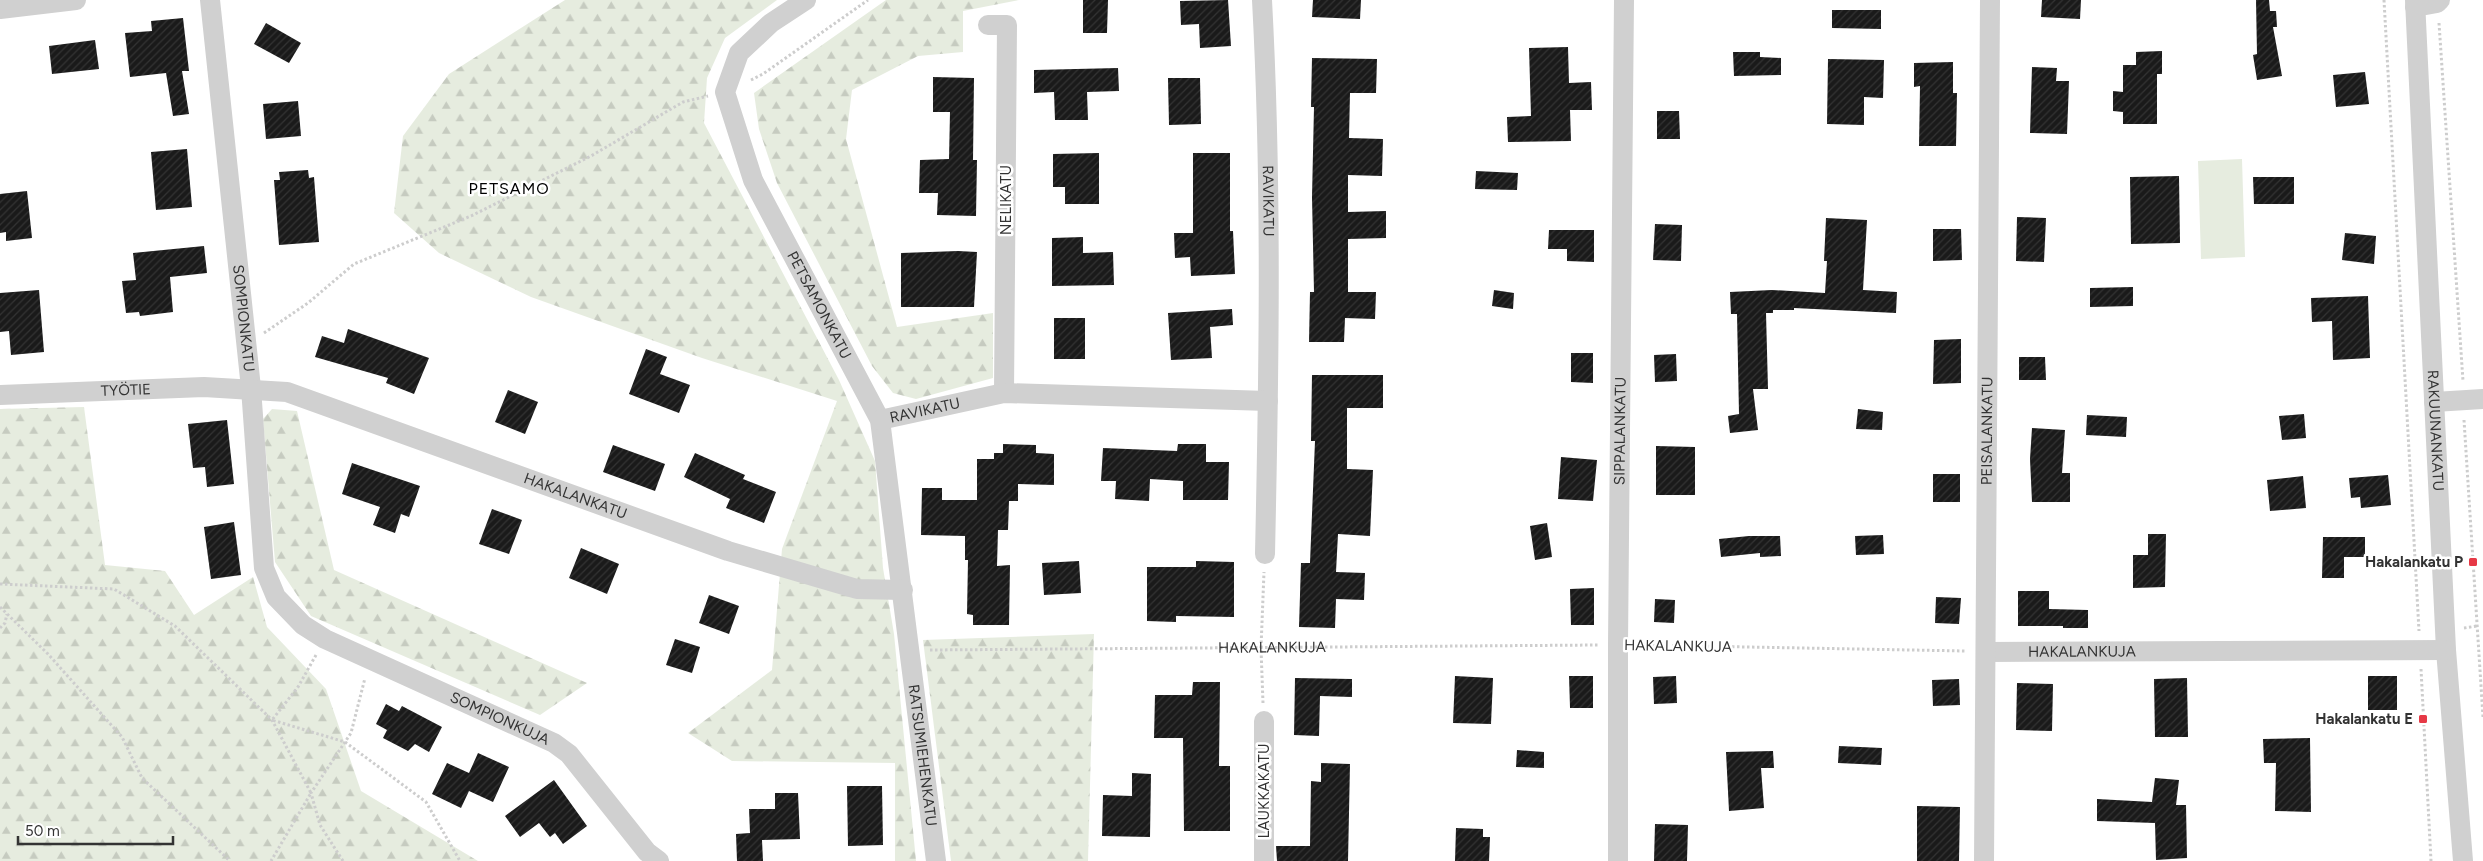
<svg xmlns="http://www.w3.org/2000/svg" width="2483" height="861" font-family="Figtree,sans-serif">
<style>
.green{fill:#e6ecdf}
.forest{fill:url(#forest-firs)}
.building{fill:url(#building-hatch)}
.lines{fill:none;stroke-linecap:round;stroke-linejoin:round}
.path{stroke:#cdcdcd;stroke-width:3;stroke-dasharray:2.5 2.5;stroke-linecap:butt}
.minor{stroke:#d0d0d0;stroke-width:20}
.poi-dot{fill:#e63946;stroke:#fff;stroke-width:2}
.labels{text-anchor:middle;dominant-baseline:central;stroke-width:5;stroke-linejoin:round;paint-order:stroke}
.street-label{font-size:15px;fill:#333;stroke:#fff}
.poi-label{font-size:15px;font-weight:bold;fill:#333;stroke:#fff;text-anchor:end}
.neighbourhood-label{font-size:16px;letter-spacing:1px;fill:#000;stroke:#fff}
</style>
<defs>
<pattern id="forest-firs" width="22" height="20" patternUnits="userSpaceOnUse" patternTransform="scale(1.25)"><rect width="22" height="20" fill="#e6ecdf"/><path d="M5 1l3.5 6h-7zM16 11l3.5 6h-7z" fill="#c6cbc0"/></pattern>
<pattern id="building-hatch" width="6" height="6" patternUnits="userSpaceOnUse" patternTransform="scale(1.25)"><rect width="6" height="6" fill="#1a1a1a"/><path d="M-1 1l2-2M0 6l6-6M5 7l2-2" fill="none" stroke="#333"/></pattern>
</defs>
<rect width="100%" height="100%" fill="#fff"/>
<polygon class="green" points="2242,159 2245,257 2201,259 2198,161"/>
<g class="forest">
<polygon points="565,0 777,0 725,38 707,78 704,123 839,380 875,461 883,568 894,634 916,861 895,861 895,763 732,761 688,733 772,670 782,549 837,401 702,358 531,297 439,253 394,213 403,136 449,74"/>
<polygon points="886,0 1019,0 963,11 963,52 918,56 852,90 846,139 897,327 993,313 993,378 916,399 893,393 872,366 777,183 759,129 754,93"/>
<polygon points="84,407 105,565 165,571 194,615 253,577 267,627 326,689 361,791 478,861 0,861 0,409"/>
<polygon points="272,409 297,411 334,570 587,683 540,715 311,616 275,562 263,419"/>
<polygon points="1094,634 1088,861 951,861 923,640"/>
</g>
<g class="building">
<polygon points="1083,0 1108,0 1107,33 1083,33"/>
<polygon points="1228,0 1231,46 1200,48 1199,24 1181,25 1180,1"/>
<polygon points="1313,0 1361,0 1360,19 1312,17"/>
<polygon points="2042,0 2081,0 2080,19 2041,17"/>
<polygon points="2256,0 2269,0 2270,11 2276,11 2277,27 2273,27 2282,76 2257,80 2253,55 2257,54"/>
<polygon points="1832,10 1881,10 1881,29 1832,28"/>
<polygon points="183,18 189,71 182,71 189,114 173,116 166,73 130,77 125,33 152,31 151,21"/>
<polygon points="266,23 301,43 289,63 254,44"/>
<polygon points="95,40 99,69 52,74 49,46"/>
<polygon points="1568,47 1569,83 1591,82 1592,110 1570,110 1571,141 1508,142 1507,117 1531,116 1529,48"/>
<polygon points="2162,51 2162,74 2157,74 2157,124 2123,124 2123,112 2113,111 2113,91 2123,92 2123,65 2136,65 2136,52"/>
<polygon points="1733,52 1760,52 1760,57 1781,58 1781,75 1734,76"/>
<polygon points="1312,58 1377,59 1376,93 1350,93 1349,138 1383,139 1382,176 1348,175 1348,212 1386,211 1386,238 1348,239 1348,292 1376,292 1375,319 1345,318 1344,342 1309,342 1310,292 1314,292 1312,197 1314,107 1311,107"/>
<polygon points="1828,59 1884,60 1883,98 1864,97 1864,125 1827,124"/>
<polygon points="1953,62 1953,93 1957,93 1956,146 1919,146 1920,86 1914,87 1914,63"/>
<polygon points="2032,67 2057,68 2056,81 2069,81 2067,134 2030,133"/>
<polygon points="1118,68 1119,91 1087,92 1088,120 1055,120 1054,92 1034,93 1034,70"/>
<polygon points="2365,72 2369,104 2336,107 2333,75"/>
<polygon points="933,77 974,78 973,160 977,160 976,216 937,215 938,193 919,193 920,160 949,159 950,112 933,112"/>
<polygon points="1168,78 1200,78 1201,124 1169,125"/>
<polygon points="298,101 301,136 266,139 263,104"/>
<polygon points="1657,111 1679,111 1680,139 1657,139"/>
<polygon points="187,149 192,207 156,210 151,152"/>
<polygon points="1099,153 1099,204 1065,204 1065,187 1053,187 1053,154"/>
<polygon points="1193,153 1230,153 1230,231 1233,231 1235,274 1191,276 1190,257 1175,258 1174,233 1193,233"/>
<polygon points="308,170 309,178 314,177 319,242 279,245 274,180 280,180 279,172"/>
<polygon points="1476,171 1518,173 1517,190 1475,189"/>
<polygon points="2179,176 2180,243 2131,244 2130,177"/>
<polygon points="2253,177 2294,177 2294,204 2254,204"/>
<polygon points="27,191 32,238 6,241 6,232 0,233 0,194"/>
<polygon points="2017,217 2046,218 2044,262 2016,261"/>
<polygon points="1826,218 1867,220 1863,290 1897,292 1896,313 1794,308 1794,310 1773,310 1773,313 1766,313 1768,389 1753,389 1758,430 1730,433 1728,416 1739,414 1737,314 1731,314 1730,292 1772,290 1825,293 1827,261 1824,261"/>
<polygon points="1655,224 1682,225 1681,261 1653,260"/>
<polygon points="1933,229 1961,229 1962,260 1933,261"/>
<polygon points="1549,230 1594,230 1594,262 1567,261 1567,249 1548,249"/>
<polygon points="2345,233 2376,236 2374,264 2342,260"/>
<polygon points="1083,237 1083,253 1113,252 1114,285 1052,286 1052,238"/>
<polygon points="204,246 207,273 170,277 173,312 140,316 139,312 126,313 122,281 136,280 133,253"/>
<polygon points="958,251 977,252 974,307 901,307 901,253"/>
<polygon points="2133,287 2133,306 2090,307 2090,288"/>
<polygon points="39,290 44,352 11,355 9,331 0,332 0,293"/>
<polygon points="1494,290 1514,293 1513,309 1492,306"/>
<polygon points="2368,296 2370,358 2333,360 2332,321 2312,322 2311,298"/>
<polygon points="1232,309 1233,325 1210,327 1212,358 1171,360 1168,313"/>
<rect x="1054" y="318" width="31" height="41"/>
<polygon points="348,329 429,358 414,394 386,383 388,378 315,357 322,336 344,343"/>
<polygon points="1961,339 1961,383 1933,384 1934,340"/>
<polygon points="646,349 667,357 660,374 690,385 679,413 629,394"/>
<polygon points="1571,353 1593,353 1593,383 1571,382"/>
<polygon points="1676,354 1677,381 1655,382 1654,355"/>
<polygon points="2019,357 2045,357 2046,380 2019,380"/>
<polygon points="1312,375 1383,375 1383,408 1347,408 1347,469 1373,470 1370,536 1338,534 1336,572 1365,573 1364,600 1336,599 1335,628 1299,627 1301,563 1310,563 1315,441 1311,441"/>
<polygon points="508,390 538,402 525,434 495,422"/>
<polygon points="1858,409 1883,412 1882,430 1856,429"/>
<polygon points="2304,414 2306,438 2282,440 2279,416"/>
<polygon points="2087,415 2127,417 2126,437 2086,435"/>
<polygon points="227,420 234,484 207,487 205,467 193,468 188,424"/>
<polygon points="2032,428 2065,430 2062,473 2070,473 2070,502 2032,502 2030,459"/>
<polygon points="1003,444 1036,445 1036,453 1054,454 1054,485 1018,484 1018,501 1009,501 1008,530 998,530 997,566 1010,565 1009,625 973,625 973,615 967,614 968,560 965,560 965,536 921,535 922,488 942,488 942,500 977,500 977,459 994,459 994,453 1003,453"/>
<polygon points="1178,444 1206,444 1206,462 1229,462 1228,500 1183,500 1183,481 1150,479 1149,501 1115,499 1116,481 1101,481 1103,448 1177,451"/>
<polygon points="613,445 665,464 655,491 603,472"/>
<polygon points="1656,446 1695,447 1695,495 1656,495"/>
<polygon points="695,453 745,475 743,479 776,492 764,523 726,508 730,499 684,477"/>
<polygon points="1561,457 1597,460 1593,501 1558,499"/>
<polygon points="352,463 420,486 409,517 401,514 395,533 373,525 380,507 342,494"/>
<rect x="1933" y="474" width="27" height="28"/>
<polygon points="2388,475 2391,505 2361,508 2360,497 2351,498 2349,478"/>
<polygon points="2303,476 2306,508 2270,511 2267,480"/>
<polygon points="492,509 522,520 509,554 479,544"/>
<polygon points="234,522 241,575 211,579 204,527"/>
<polygon points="1547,523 1552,557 1535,560 1530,526"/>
<polygon points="2148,534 2166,534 2165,587 2133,588 2133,555 2148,555"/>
<polygon points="1883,535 1884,554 1856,555 1855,536"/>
<polygon points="1749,536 1780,536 1781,556 1760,557 1760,553 1721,557 1719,539"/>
<polygon points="2323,537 2365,537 2365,557 2344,557 2344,578 2322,578"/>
<polygon points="581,548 619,564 607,594 569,578"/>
<polygon points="1079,561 1081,593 1044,595 1042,563"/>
<polygon points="1196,561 1234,562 1234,617 1176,616 1176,622 1147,621 1147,567 1196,567"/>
<polygon points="1594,588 1594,625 1571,625 1570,589"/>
<polygon points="2018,591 2049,591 2049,609 2088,610 2088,628 2063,628 2063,626 2018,626"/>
<polygon points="709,595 739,606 729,634 699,623"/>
<polygon points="1936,597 1961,598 1959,624 1935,623"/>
<polygon points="1655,599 1675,600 1674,623 1654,622"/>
<polygon points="675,639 700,647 692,673 666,665"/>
<polygon points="1455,676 1493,678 1491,724 1453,723"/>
<polygon points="1569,676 1593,676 1593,708 1570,708"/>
<polygon points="1676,676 1677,703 1654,704 1653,677"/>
<rect x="2368" y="676" width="29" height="34"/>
<polygon points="1295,678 1352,679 1352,697 1320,696 1319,736 1294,735"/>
<polygon points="2187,678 2188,737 2155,737 2154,679"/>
<polygon points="1959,679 1960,705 1933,706 1932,680"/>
<polygon points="1193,682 1220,682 1219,766 1230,766 1230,831 1184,831 1183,738 1154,738 1155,695 1192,695"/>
<polygon points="2017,683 2053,684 2052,731 2016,730"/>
<polygon points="386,704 399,711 402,706 442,727 429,752 415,744 408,751 383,738 387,730 376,724"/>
<polygon points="2310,738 2311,812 2275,811 2276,763 2264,763 2263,739"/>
<polygon points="1839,746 1882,748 1881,765 1838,763"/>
<polygon points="1517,750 1544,752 1544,768 1516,767"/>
<polygon points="1773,751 1774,768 1761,768 1764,808 1729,811 1726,752"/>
<polygon points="478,753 509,767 493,802 469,791 461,808 432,794 447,763 469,773"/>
<polygon points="1321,763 1350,764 1348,861 1277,861 1276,846 1310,846 1311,781 1321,782"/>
<polygon points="1132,773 1151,774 1150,837 1102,836 1103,795 1132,796"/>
<polygon points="2155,778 2179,780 2176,805 2186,805 2187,858 2156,860 2155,823 2097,821 2097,799 2152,802"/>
<polygon points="554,780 587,826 563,844 555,833 550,837 539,823 520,837 505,816"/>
<polygon points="847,786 882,786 883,845 848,846"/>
<polygon points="775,793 798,793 800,839 762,840 763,861 737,861 736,834 750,833 749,809 775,809"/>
<polygon points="1917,806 1960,807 1959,861 1917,861"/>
<polygon points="1655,824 1688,825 1687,861 1654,861"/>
<polygon points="1456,828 1483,829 1483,837 1490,837 1489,861 1455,861"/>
</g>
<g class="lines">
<g class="path">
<polyline points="2384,0 2419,631"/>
<polyline points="2439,23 2463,381"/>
<polyline points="751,80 763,74 868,0"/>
<polyline points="264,333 308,303 354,264 471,216 591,156 683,102 708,96"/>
<polyline points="2464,420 2483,717"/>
<polyline points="0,584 114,589 175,626 272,720 311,793 271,861"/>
<polyline points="0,607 48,654 122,737 142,778 230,861"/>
<polyline points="0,628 5,623 7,614"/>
<polyline points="2464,628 2477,626"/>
<polyline points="1637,645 1966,651"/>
<path id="s1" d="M930,650L1598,645"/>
<polyline points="316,655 298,687 272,720 345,742 426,802 460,861"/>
<polyline points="2421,669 2431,861"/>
<polyline points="1263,703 1261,648 1264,572"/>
<polyline points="343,861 320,825 311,793 351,733 365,678"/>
</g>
<g class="minor">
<path id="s2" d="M210,0L251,388L264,568L276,597L303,625L325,639L554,743L569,754L647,852L659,861"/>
<path id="s3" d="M806,0L771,23L739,53L725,92L753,180L880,420L936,861"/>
<path id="s4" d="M1262,0C1272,184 1269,370 1265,554"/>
<path id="s5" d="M2415,0L2446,650L2463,861"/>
<polyline points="2415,7 2437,3 2440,0"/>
<polyline points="0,9 76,0"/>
<polyline points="988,25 1007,25 1004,393"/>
<path id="s6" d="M0,395L204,387L287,392L728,551L857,589L903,590"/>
<polyline points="2434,402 2483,399"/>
<path id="s7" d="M880,420L1004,393L1268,401"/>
<path id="s8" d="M1986,652L2446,650"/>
<polyline points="1264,721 1264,861"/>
<path id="s9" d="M1618,861V644L1624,0"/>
<path id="s10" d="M1984,861L1990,0"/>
</g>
</g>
<g class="poi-dot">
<rect x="2468" y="557" width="10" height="10" rx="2.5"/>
<rect x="2418" y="714" width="10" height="10" rx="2.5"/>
</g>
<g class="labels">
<g class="street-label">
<text transform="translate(1006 200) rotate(-90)">NELIKATU</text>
<text stroke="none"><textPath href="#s4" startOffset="201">RAVIKATU</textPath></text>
<text stroke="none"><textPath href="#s3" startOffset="361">PETSAMONKATU</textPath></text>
<text stroke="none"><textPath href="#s2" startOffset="320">SOMPIONKATU</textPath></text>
<text stroke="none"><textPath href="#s6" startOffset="126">TYÖTIE</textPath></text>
<text stroke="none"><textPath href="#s7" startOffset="46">RAVIKATU</textPath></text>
<text stroke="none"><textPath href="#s9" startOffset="430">SIPPALANKATU</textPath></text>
<text stroke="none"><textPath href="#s10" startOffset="430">PEISALANKATU</textPath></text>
<text stroke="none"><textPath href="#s5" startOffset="431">RAKUUNANKATU</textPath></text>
<text stroke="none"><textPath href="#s6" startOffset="594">HAKALANKATU</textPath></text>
<text transform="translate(1678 646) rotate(1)">HAKALANKUJA</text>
<text stroke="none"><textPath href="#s1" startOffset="342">HAKALANKUJA</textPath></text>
<text stroke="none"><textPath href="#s8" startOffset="96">HAKALANKUJA</textPath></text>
<text stroke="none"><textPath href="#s2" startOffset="859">SOMPIONKUJA</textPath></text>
<text stroke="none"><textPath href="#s3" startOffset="829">RATSUMIEHENKATU</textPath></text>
<text transform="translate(1264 791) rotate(-90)">LAUKKAKATU</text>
</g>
<g class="poi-label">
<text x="2463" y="562">Hakalankatu P</text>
<text x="2413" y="719">Hakalankatu E</text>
</g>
<g class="neighbourhood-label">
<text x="509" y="188">PETSAMO</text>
</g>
</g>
<path d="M18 836v8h155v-8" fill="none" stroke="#333333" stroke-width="2.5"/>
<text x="25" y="836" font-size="15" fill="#333333" stroke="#ffffff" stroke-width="4" paint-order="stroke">50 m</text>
</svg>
